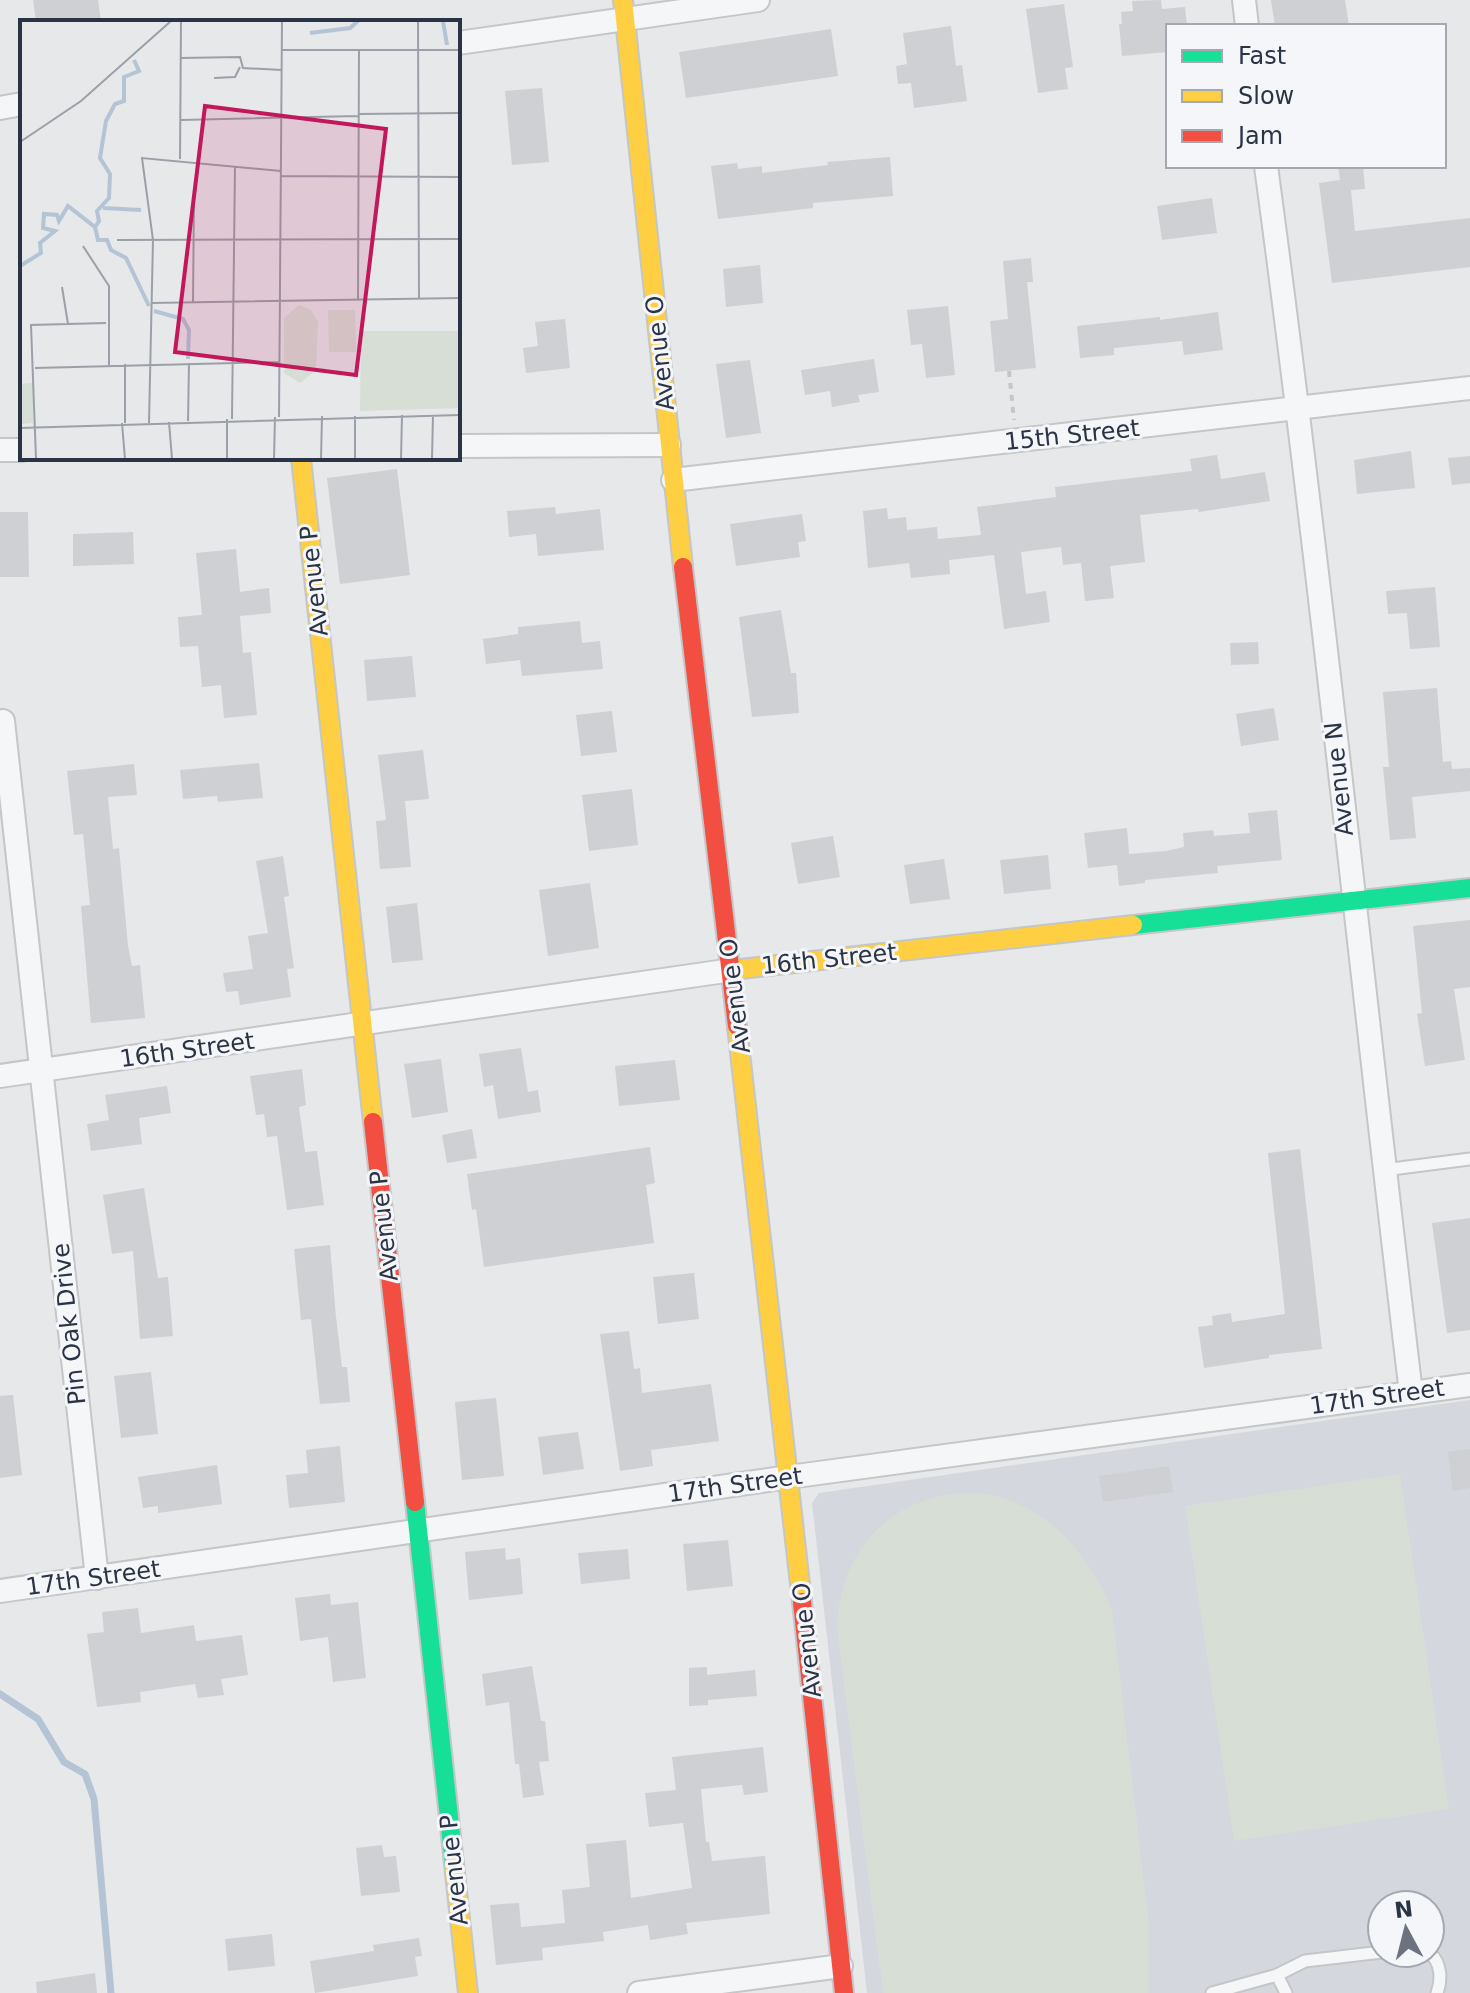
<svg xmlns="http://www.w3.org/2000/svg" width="1470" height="1993" font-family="'DejaVu Sans',sans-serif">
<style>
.built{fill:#d4d7dd;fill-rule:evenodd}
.green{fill:#d6ded6}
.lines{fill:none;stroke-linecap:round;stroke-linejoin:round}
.stream{stroke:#b4c4d5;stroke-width:7}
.building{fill:#ced0d3}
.lane-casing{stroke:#c4c6c8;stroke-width:15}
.street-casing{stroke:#c4c6c8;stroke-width:26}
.fast-casing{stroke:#c4c6c8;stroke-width:22}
.slow-casing{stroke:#c4c6c8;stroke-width:22}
.jam-casing{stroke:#c4c6c8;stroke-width:22}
.path{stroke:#c5c6ca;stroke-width:4;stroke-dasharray:6 6;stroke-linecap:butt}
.lane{stroke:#f5f6f7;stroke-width:11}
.street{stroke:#f5f6f7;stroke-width:22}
.fast{stroke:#16e098;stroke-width:18}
.slow{stroke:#ffcf43;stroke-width:18}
.jam{stroke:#f24e42;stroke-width:18}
.labels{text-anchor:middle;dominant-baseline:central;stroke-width:6;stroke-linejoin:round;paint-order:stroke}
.street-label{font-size:24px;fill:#2b3445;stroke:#f4f6f9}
.inset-river{fill:none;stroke:#b4c4d5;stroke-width:4}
.inset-road{fill:none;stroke:#9ba0a8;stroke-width:2}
.view{fill:#c2185b;fill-opacity:0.15;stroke:#c2185b;stroke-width:4}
.inset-edge{fill:none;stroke:#2b3445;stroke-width:4}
</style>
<rect width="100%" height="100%" fill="#e6e8ea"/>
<path class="built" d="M1470,1400V1993H867L812,1503L819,1493ZM1382,1905H1430V1953H1382Z"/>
<g class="green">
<polygon points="1400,1474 1449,1809 1234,1841 1185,1506"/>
<path d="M972,1493C1040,1496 1087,1550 1112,1610L1149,1925V1993H883L837,1627C840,1549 892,1493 972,1493Z"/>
</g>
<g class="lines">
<polyline class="stream" points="0,1694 38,1719 64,1762 85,1774 94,1799 111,1993"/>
</g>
<g class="building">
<polygon points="33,0 98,0 101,22 36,22"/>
<polygon points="1161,0 1162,9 1185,7 1187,26 1168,26 1168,52 1122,56 1119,24 1122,24 1121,12 1133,11 1132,1"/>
<polygon points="1271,0 1345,0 1349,26 1275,26"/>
<polygon points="1064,4 1073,67 1065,68 1068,89 1038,93 1026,9"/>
<polygon points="951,26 956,66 962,65 967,101 914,108 911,83 898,84 896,66 907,64 903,33"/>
<polygon points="831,29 838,76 686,98 679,52"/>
<polygon points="542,88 549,162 512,165 505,91"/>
<polygon points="890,157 893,196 813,203 813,208 718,219 711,166 737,163 738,169 762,166 762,173 828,165 827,162"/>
<polygon points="1338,166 1363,166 1365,189 1351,190 1355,231 1470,218 1470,267 1332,283 1319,183 1340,180"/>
<polygon points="1212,198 1217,233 1162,240 1157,206"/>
<polygon points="1031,258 1033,282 1027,282 1036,368 995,372 990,321 1008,319 1003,261"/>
<polygon points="760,265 763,303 726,307 723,269"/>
<polygon points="948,306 955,375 926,378 922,344 911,345 907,310"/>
<polygon points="1218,312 1223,350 1184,355 1182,341 1114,348 1114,355 1080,358 1077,326 1160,317 1160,320"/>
<polygon points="565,319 570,368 526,373 523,348 538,346 535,322"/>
<polygon points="874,359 879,392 858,395 860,402 832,407 830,391 805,395 801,370"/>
<polygon points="750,360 761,433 726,438 716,364"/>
<polygon points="1411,451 1415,488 1357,494 1354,460"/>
<polygon points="1217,455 1221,479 1265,472 1270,501 1199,512 1198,509 1140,515 1145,562 1110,566 1114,598 1085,601 1081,563 1063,565 1061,547 1021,552 1026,594 1046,591 1050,622 1004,629 994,555 949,560 950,574 911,578 909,563 868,568 863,511 887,508 888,519 906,517 907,530 937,527 938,539 981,535 977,507 1056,497 1055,487 1192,471 1190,459"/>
<polygon points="1470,456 1470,483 1452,485 1448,458"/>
<polygon points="397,469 410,575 340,584 327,478"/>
<polygon points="555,507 556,514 600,509 604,550 538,556 536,534 509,537 507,511"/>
<polygon points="0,512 28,512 29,577 0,577"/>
<polygon points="802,514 806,541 798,542 800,557 736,566 730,524"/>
<polygon points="133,532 134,564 73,566 73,534"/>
<polygon points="236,549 240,592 269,588 271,613 240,616 243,653 251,652 257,715 224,718 221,685 202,687 198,646 180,647 178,617 202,615 196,553"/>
<polygon points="1435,587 1440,647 1410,649 1407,613 1388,614 1386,591"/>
<polygon points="781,610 791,673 796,673 799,713 752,717 739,617"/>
<polygon points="580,621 582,643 600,641 603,669 522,676 520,660 486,664 483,639 518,634 518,627"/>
<polygon points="1258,642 1259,664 1231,665 1230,643"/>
<polygon points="412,656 416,697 367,701 364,660"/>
<polygon points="1437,688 1443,762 1451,761 1452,769 1470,768 1470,791 1412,797 1416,838 1390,840 1383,767 1389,767 1383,692"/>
<polygon points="1274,708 1279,740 1241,746 1236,714"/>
<polygon points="612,711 617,752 581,756 576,715"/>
<polygon points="423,750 429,799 405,801 411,867 380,869 376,821 386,820 378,755"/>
<polygon points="259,763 263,798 218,802 217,796 183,799 180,770"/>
<polygon points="134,764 137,795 108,797 113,849 119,848 128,946 132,966 140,965 145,1018 91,1023 81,906 90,905 83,834 74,835 67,771"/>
<polygon points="632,789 638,845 589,851 582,795"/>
<polygon points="1277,810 1282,860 1217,866 1218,873 1145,880 1145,883 1119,886 1117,865 1088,868 1084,833 1127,828 1129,854 1166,851 1184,847 1183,833 1213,830 1214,836 1250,833 1248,813"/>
<polygon points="833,836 840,877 798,884 791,843"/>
<polygon points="1048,855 1051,889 1004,894 1000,860"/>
<polygon points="283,856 289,896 284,897 294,968 287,969 291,997 240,1005 238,991 226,992 223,973 253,969 248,936 268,933 256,861"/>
<polygon points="944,859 950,899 910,904 904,865"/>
<polygon points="590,883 599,948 548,956 539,890"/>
<polygon points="417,903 423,960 392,963 386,907"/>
<polygon points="1470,920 1470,987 1454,989 1465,1060 1425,1066 1417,1014 1422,1013 1413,926"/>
<polygon points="521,1048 528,1092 538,1090 541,1112 498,1119 493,1085 484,1087 479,1054"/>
<polygon points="441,1059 448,1112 412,1118 404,1064"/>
<polygon points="675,1060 680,1100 619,1106 615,1066"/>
<polygon points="302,1069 306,1105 299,1107 305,1152 317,1151 324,1205 287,1210 277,1136 267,1137 264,1114 256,1115 250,1076"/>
<polygon points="167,1086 171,1113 139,1118 142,1144 91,1151 87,1124 109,1120 105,1095"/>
<polygon points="472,1129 477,1158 447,1163 442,1135"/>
<polygon points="650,1147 655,1183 646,1185 654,1243 484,1267 476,1209 472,1210 467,1174"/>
<polygon points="1300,1149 1322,1349 1269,1355 1269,1358 1204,1368 1198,1327 1213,1325 1212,1316 1231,1313 1232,1322 1285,1314 1268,1153"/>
<polygon points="144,1188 158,1278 168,1277 173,1336 140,1339 133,1251 112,1254 103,1195"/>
<polygon points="1470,1218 1470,1330 1447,1333 1432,1223"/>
<polygon points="330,1245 336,1317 342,1367 347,1367 350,1402 320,1404 311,1319 301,1320 294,1249"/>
<polygon points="694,1273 699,1319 658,1324 653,1277"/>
<polygon points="629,1331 634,1369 640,1368 642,1393 711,1384 719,1441 651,1450 653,1466 620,1471 600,1334"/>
<polygon points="151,1372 158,1434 121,1438 114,1376"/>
<polygon points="13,1395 22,1475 0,1478 0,1396"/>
<polygon points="496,1398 504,1476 462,1480 455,1402"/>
<polygon points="578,1432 584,1469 543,1475 538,1437"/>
<polygon points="340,1446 345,1502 289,1508 286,1475 308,1473 306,1450"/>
<polygon points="1470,1449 1470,1488 1453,1491 1448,1452"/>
<polygon points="217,1465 222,1504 158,1513 158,1506 143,1508 138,1477"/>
<polygon points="1169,1466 1173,1492 1103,1502 1099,1476"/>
<polygon points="728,1540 733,1586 687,1591 683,1544"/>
<polygon points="505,1548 506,1560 520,1558 523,1594 469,1600 465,1552"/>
<polygon points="628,1549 630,1579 581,1584 578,1553"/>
<polygon points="330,1594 331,1605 358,1602 366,1678 333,1682 328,1637 300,1641 295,1598"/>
<polygon points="138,1608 141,1633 194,1625 196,1641 242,1635 248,1675 221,1679 224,1695 198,1698 195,1684 140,1692 141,1702 97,1707 87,1634 104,1632 102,1612"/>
<polygon points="532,1666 541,1721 545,1721 549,1761 539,1762 544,1795 523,1798 519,1764 515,1764 509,1702 486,1706 482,1674"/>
<polygon points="707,1667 707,1675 755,1670 757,1696 708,1700 708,1705 689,1706 689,1668"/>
<polygon points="763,1747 768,1792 744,1795 742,1785 701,1789 706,1842 709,1842 712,1861 765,1856 770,1914 686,1923 688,1934 650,1940 648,1925 603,1932 604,1941 542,1948 543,1960 496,1965 490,1905 519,1903 521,1927 565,1923 562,1890 590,1887 586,1844 626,1840 631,1898 692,1888 683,1823 649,1827 645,1793 676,1790 672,1757"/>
<polygon points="382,1845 384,1857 396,1856 400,1892 361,1896 356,1848"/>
<polygon points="272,1934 275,1966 228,1971 225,1939"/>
<polygon points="419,1938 422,1956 415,1957 418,1976 315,1993 310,1961 374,1951 373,1945"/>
<polygon points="95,1973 97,1993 37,1993 36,1982"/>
</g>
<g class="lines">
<g class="lane-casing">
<g id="lane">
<polyline points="1384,1170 1470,1159"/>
<path d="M1430,1953C1441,1963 1442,1979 1437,1993"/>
<polyline points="1277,1975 1305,1961 1382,1952"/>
<polyline points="1212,1993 1277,1975 1286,1993"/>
</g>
</g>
<g class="street-casing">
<g id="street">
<polyline points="1244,0 1247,26"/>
<polyline points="458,43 758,0"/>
<polyline points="0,108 22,104"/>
<path d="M1266,166C1321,574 1362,984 1411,1393"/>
<polyline points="458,446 669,445"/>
<polyline points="0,450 22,450"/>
<polyline points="673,480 1470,388"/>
<polyline points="3,721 97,1578"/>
<polyline points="0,1076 732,970"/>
<polyline points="0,1591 789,1477 1470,1385"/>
<polyline points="639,1993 841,1966"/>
</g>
</g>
<g class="fast-casing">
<g id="fast">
<polyline points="1133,925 1470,888"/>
<polyline points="415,1502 454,1864"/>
</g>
</g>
<g class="slow-casing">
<g id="slow">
<polyline points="623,0 683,567"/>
<polyline points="301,458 373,1122"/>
<polyline points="732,970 1133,925"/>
<polyline points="737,1026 802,1602"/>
<polyline points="454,1864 468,1993"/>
</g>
</g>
<g class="jam-casing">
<g id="jam">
<polyline points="683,567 737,1026"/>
<polyline points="373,1122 415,1502"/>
<polyline points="802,1602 844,1993"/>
</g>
</g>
<polyline class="path" points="1009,371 1014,420"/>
<use href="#lane" class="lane"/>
<use href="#street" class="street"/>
<use href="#fast" class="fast"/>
<use href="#slow" class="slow"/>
<use href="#jam" class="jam"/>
</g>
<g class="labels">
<g class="street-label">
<text transform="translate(660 353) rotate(-96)">Avenue O</text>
<text transform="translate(1072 435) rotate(-6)">15th Street</text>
<text transform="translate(314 581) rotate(-96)">Avenue P</text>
<text transform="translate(1339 779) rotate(-96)">Avenue N</text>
<text transform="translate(829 959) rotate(-6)">16th Street</text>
<text transform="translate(735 996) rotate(-97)">Avenue O</text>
<text transform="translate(187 1050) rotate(-8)">16th Street</text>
<text transform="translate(384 1226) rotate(-96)">Avenue P</text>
<text transform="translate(69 1324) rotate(-96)">Pin Oak Drive</text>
<text transform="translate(1377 1397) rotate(-8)">17th Street</text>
<text transform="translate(735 1485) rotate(-8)">17th Street</text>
<text transform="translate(93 1578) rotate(-8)">17th Street</text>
<text transform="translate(807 1640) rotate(-96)">Avenue O</text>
<text transform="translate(454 1870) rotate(-96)">Avenue P</text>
</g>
</g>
<g transform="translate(20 20)">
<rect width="440" height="440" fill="#e6e8ea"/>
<path d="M279,285L291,290L298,302L296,350L280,363L264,353V298ZM308,290H335L336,332H309ZM341,311H440V388L340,391ZM13,363V403L0,404V364Z" fill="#d6ded6"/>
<path class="inset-river" d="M423,1L427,25M290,13L330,8L338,1M83,188L121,190M75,207L78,220H87L91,230L106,238L129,286M0,246L21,233L20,223L35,211L23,208L24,194L37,195L39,201L48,186L75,207L79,201L77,191L89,178L90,154L80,138L86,101L95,84L104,81V57L119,51L114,40M134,291L163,299L169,310L168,339"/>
<path class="inset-road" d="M398,1L399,279M262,30H440M161,38L220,37L223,48L262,50M194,58L215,57L220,47M338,94L440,93M161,100L338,96M0,122L61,81L151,1M160,139L161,1M261,156L440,157M97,220L440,219M63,226L89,266V345M42,267L48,304M338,280L339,30M173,282L174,175M132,283L440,278M105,344V403M15,348L259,342M259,397L262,1M212,399L215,146M168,401L169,343M149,402L152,439M102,403L105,439M129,403L133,220L122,138L261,151M0,408L440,395M16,439L11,305L86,303M207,439V399M254,439L255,397M301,439L302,396M335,439V396M381,439L382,395M412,439L413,395"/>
<path class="view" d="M185,86L366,109L336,355L155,332Z"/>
<rect width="440" height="440" class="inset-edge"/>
</g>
<rect x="1166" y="24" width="280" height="144" fill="#f4f6f9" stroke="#a4a8b1" stroke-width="2"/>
<rect x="1182" y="50" width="40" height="12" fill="#16e098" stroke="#a4a8b1" stroke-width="2"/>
<text x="1238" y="64" font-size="24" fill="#2b3445">Fast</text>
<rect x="1182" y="90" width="40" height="12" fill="#ffcf43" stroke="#a4a8b1" stroke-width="2"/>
<text x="1238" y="104" font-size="24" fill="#2b3445">Slow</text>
<rect x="1182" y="130" width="40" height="12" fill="#f24e42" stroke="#a4a8b1" stroke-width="2"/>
<text x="1238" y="144" font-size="24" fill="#2b3445">Jam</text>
<g transform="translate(1406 1929) rotate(353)"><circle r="38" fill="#f4f6f9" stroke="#a4a8b1" stroke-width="2"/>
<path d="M0-6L14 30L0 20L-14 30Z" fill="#6c737f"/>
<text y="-12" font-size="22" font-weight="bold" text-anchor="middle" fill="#2b3445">N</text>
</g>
</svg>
